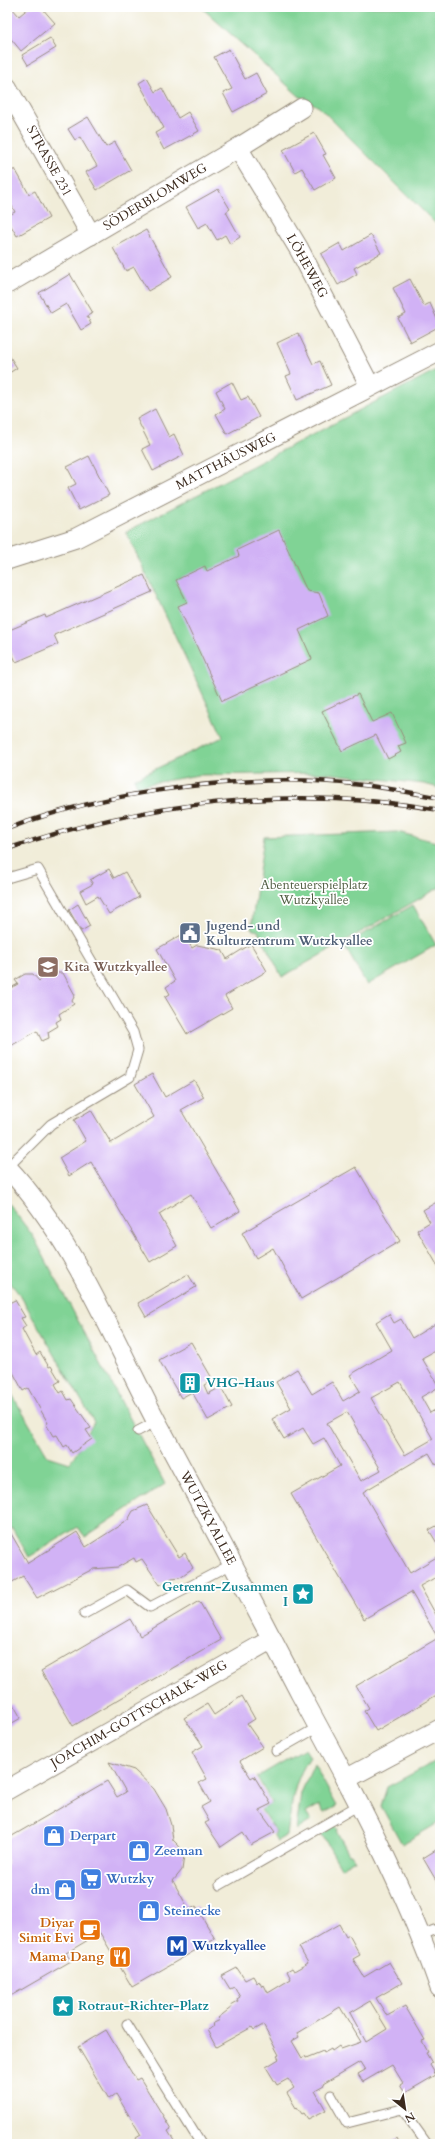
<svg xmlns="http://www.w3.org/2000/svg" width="447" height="2151" font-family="Cardo,serif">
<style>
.green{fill:#80d395;stroke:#5e7e5a}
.building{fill:#d1b2f5;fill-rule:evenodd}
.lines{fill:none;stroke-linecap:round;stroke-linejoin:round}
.lane-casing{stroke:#968c7c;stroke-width:11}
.street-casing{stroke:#968c7c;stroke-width:21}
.lane{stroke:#fff;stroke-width:9}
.street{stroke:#fff;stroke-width:19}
.rail-casing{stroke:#3b2a1e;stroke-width:4.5}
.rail{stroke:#fff;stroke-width:3;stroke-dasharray:9;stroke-linecap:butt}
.labels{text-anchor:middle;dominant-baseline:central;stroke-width:3.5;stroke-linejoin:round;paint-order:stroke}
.street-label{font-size:13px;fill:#3b2a1e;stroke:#fff}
.park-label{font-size:13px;fill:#505d42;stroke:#fff}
.service-label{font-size:13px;font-weight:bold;fill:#4e5e75;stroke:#fff;text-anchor:start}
.education-label{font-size:13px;font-weight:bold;fill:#785e54;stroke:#fff;text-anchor:start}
.culture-label{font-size:13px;font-weight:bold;fill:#0d838f;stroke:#fff;text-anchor:start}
.shop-label{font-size:13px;font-weight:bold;fill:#366cbe;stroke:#fff;text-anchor:start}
.food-label{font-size:13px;font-weight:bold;fill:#c56008;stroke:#fff;text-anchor:end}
.transit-label{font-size:13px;font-weight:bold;fill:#164399;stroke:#fff;text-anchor:start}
</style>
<rect width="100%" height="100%" fill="#fff"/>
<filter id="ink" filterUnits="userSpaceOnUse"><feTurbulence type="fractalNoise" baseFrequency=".025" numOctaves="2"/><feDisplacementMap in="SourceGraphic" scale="8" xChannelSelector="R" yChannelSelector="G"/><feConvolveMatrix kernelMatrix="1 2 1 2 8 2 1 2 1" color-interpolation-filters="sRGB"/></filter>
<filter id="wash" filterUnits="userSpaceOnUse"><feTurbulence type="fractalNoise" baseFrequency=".012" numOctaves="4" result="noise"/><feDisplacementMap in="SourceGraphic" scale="16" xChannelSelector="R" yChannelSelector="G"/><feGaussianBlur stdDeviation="0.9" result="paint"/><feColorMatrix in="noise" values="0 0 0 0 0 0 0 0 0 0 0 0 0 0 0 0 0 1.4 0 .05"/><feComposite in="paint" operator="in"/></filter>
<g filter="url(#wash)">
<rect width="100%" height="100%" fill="#f1edd9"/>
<g class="green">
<polygon points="201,7 440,7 440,228 319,107 299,96"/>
<polygon points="440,368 440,788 424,784 325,773 198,775 137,786 134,779 223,737 126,532"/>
<polygon points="397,832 440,843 440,887 282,977 258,931 251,929 264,837"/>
<polygon points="413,905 436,945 367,985 344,945"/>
<polygon points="7,1202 33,1236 165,1484 85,1537 78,1527 29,1557 12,1528 7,1530 7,1389 10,1391 48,1456 70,1463 94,1422 20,1295 7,1279"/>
<path d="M305,1749L310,1757C292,1784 292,1804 287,1835L277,1841L273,1834L276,1832L261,1810L272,1803L257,1777Z"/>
<polygon points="440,1759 440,1822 402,1844 381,1806 387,1787"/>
<polygon points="314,1764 337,1806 324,1813 319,1805 306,1813 311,1821 296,1830 301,1793"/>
<polygon points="335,1825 338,1830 337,1832 349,1854 351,1854 355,1860 341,1868 321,1833"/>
</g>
<g id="blocks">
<g class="building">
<polygon points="30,7 41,7 55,23 21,51 7,34 7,11 12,8 19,16"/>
<polygon points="50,38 56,48 28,65 22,55"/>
<polygon points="229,49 245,79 256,73 267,94 233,112 223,93 232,89 214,57"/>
<polygon points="147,78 155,92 162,88 178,118 188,112 199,131 164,150 155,133 164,128 139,83"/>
<polygon points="88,117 106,147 115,142 131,170 97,190 86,172 97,166 80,137 75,140 68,129"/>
<polygon points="314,133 326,154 323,155 336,178 315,190 302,168 295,172 283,150"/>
<polygon points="15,169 29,194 35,191 49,218 17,236 7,219 7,216 15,212 7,197 7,174"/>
<polygon points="218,189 230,209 226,212 240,237 230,244 225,235 217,240 207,223 198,228 186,207"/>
<polygon points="146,230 172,277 148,291 134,267 126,271 113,248"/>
<polygon points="371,235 381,253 354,268 357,274 338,285 321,254 340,243 344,251"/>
<polygon points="70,274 93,313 87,316 91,324 81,330 66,304 51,313 39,293"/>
<polygon points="410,279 424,306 430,303 440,326 410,342 398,318 406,314 393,288"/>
<polygon points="298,333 313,364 320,361 331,385 297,400 286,376 291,374 277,343"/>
<polygon points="7,352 17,368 9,373 7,371"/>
<polygon points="232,382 241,400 248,397 259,417 227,434 216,414 225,409 216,391"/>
<polygon points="155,409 169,437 174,434 184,455 153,471 142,449 150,445 137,419"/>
<polygon points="89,456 109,495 79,510 68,488 76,484 67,467"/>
<polygon points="279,530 307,591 319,593 328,616 299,630 312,659 222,701 178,606 187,602 176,580 205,566 207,571 239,556 237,550"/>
<polygon points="144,575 152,592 54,635 58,644 16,662 7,642 7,631 45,615 46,618"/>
<polygon points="358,694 372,722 392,713 406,743 398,746 401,752 388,759 376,735 342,751 322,711"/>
<polygon points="109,869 114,878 125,872 139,897 109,914 98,896 86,903 80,891 93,884 90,880"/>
<polygon points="78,904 90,926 81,931 69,910"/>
<polygon points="183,934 192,948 197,945 222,950 227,959 251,944 267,971 225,996 232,1008 187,1034 165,997 170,994 166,987 175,981 157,949"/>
<polygon points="54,968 57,973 63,973 75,995 72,1001 74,1004 59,1014 61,1019 56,1022 58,1026 48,1032 49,1038 42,1041 37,1031 7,1048 7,990 18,984 15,980 25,974 33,974 39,981"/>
<polygon points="152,1074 165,1097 194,1080 204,1097 181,1110 240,1211 211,1228 191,1194 159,1214 177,1246 150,1262 91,1162 69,1176 59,1158 86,1141 74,1120 91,1110 111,1143 154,1117 135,1084"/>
<polygon points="356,1167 400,1241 301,1299 273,1248 256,1258 242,1233"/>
<polygon points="440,1200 440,1270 417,1230 430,1222 423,1210"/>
<polygon points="188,1274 196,1287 146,1317 138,1303"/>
<polygon points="15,1300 25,1317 21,1318 26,1326 22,1329 36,1355 40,1352 49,1367 51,1366 60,1381 55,1384 60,1393 63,1391 68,1400 71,1399 91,1428 86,1430 92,1439 72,1453 67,1445 64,1447 57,1435 53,1436 46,1424 48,1423 28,1388 23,1391 7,1361 7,1304"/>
<path d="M389,1314L394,1323L401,1319L412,1338L440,1321V1348L422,1358L439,1387L421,1397L430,1413L440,1407V1462L436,1465L429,1453L363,1492L410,1573L440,1555V1575L420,1586L440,1622V1693L376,1731L364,1711L369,1708L356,1686L438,1638L411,1592L364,1619L291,1494L340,1466L324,1438L313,1444L303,1428L284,1439L272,1419L291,1408L276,1382L297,1369L312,1394L332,1382L343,1401L360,1391L350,1375L392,1350L376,1322ZM400,1382L433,1439L405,1455L371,1398ZM347,1412L381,1470L361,1481L327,1423Z"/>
<polygon points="191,1342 213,1380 204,1385 208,1394 221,1387 232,1407 208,1420 192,1392 181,1398 159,1360"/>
<polygon points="147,1505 179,1557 185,1553 193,1568 180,1577 172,1578 160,1585 142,1559 136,1562 134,1558 118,1567 93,1569 37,1598 23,1576 7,1585 7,1534 10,1532 28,1563 77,1532 86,1547 128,1520 133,1511"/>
<polygon points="440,1524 440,1548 429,1530"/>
<polygon points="199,1601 221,1640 73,1726 41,1671 130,1619 140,1636"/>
<polygon points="242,1696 255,1719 247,1724 263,1747 240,1761 251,1778 254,1776 271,1804 259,1810 275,1832 251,1845 243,1832 221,1847 205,1823 209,1821 201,1807 210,1802 199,1783 207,1779 192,1752 203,1746 184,1718 207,1704 214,1715"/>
<polygon points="7,1704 8,1706 13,1704 21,1718 7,1726"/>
<polygon points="109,1762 134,1770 154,1789 166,1809 171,1825 173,1840 179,1846 184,1856 182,1870 173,1881 189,1910 196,1906 215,1939 132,1987 100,1933 66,1953 71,1961 7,1998 7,1839 107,1781 117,1797 126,1792"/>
<polygon points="436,1850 440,1857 440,1887 423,1858"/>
<path d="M339,1924L346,1937L349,1935L360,1955L353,1959L364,1977L389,1962L402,1983L376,1998L387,2016L405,2006L425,2040L422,2041L428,2052L426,2053L432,2063L430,2065L436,2075L405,2093L400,2085L403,2083L392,2065L363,2082L358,2074L365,2070L360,2062L323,2084L324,2086L315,2091L326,2110L308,2119L304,2113L302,2114L297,2107L296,2108L287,2093L294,2088L288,2079L277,2085L266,2067L279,2059L277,2056L279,2055L263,2025L254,2030L252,2027L216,2047L207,2030L214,2026L212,2024L220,2020L218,2018L232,2007L231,2005L238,2001L237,1999L240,1997L234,1987L230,1989L222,1976L237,1968L245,1980L253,1976L257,1983L259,1981L262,1987L264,1985L268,1993L291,1979L287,1971L292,1968L294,1971L308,1963L299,1947ZM370,2001L387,2029L366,2042L350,2013ZM340,2007L361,2042L341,2049L339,2046L332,2051L331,2049L324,2053L323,2051L306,2058L305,2056L302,2058L292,2041L299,2037L297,2033Z"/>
<polygon points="106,2030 136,2080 140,2078 171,2129 168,2131 176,2144 139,2144 136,2138 141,2135 116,2094 109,2099 78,2047"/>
<polygon points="397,2138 400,2144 386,2144"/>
</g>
</g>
</g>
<g filter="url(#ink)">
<use href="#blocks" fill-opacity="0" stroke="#968c7c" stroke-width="1"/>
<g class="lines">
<g class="lane-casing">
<g id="lane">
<polyline points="7,878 38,869 133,1032 138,1050 130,1077 51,1124 8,1167"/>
<polyline points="138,1431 157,1421"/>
<polyline points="84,1614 127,1590 150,1607 232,1564"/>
<polyline points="276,1751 318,1727"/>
<polyline points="220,1885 359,1805"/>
<polyline points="421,1935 440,1928"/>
<polyline points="127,2024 201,2144"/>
<polyline points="331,2095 347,2123 402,2109 427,2144"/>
</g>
</g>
<g class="street-casing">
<g id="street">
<polyline points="7,87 91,235"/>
<polyline points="238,148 299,249 370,386"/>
<polyline points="7,284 238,148 302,108"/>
<polyline points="7,560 76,538 440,351"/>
<path d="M7,1167C74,1238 114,1342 160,1428C208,1516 254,1605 300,1693C352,1789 404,1885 440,1988"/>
<polyline points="346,1779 440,1729"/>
<polyline points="7,1790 272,1639"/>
</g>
</g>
<use href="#lane" class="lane"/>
<use href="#street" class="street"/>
<g class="rail-casing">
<g id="rail">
<path d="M7,829C107,790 256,771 362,785C388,788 414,793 440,798"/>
<path d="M7,849C145,801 295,785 440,810"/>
</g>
</g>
<use href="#rail" class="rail"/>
</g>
</g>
<defs>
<g id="civic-square" transform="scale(1.15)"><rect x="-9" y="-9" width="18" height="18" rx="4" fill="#5c6f8a" stroke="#fff"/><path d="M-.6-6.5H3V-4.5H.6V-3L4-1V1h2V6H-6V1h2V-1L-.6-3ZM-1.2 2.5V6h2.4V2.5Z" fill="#fff"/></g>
<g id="school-square" transform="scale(1.15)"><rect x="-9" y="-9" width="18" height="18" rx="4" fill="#8d6e63" stroke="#fff"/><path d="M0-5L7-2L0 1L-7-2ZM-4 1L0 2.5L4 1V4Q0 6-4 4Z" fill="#fff"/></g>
<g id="building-square" transform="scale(1.15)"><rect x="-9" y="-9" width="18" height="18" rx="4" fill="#0f9aa8" stroke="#fff"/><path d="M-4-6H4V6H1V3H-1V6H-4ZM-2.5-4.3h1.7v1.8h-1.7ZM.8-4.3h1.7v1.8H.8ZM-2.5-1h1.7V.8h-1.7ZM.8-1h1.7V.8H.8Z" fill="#fff"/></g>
<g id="sight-square" transform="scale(1.15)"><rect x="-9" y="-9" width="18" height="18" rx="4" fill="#0f9aa8" stroke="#fff"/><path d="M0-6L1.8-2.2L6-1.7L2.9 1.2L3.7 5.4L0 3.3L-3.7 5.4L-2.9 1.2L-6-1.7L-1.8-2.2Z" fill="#fff"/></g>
<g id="shop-square" transform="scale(1.15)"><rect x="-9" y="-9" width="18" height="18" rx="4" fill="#3f7fe0" stroke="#fff"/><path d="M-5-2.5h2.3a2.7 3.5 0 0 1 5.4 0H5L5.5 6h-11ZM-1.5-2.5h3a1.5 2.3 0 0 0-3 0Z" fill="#fff"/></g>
<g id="supermarket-square" transform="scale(1.15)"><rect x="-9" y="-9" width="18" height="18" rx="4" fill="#3f7fe0" stroke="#fff"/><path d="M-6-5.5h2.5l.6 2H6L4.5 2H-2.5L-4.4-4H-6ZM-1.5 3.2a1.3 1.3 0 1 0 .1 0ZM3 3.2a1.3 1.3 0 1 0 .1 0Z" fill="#fff"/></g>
<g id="cafe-square" transform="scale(1.15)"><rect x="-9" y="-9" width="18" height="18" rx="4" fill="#e8710a" stroke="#fff"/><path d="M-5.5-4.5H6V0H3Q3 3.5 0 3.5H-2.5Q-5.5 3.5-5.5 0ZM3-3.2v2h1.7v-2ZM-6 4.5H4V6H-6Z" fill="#fff"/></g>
<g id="metro-square" transform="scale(1.15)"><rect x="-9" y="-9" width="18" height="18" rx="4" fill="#1a4fb4" stroke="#fff"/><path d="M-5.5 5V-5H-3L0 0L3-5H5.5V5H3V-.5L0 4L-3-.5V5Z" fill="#fff"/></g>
<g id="restaurant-square" transform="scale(1.15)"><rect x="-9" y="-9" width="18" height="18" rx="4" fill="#e8710a" stroke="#fff"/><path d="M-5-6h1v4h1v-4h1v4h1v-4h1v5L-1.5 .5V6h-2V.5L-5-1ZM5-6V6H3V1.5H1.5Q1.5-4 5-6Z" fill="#fff"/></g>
</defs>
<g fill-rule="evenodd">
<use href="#civic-square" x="190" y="933"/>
<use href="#school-square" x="48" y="967"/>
<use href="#building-square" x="190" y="1383"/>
<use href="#sight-square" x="303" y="1594"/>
<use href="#shop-square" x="54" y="1836"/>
<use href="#shop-square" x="139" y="1851"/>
<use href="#supermarket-square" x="91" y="1879"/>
<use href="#shop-square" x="65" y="1890"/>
<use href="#shop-square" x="149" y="1911"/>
<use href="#cafe-square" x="90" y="1930"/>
<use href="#metro-square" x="177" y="1946"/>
<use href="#restaurant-square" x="120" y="1957"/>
<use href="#sight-square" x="63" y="2006"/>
</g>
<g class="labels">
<g class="street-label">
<text transform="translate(49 161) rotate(61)">STRASSE 231</text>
<text transform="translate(155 197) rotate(-31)">SÖDERBLOMWEG</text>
<text transform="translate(307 266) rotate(61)">LÖHEWEG</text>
<text transform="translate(226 461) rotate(-27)">MATTHÄUSWEG</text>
<text transform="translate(208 1518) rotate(62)">WUTZKYALLEE</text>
<text transform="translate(139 1714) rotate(-30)">JOACHIM-GOTTSCHALK-WEG</text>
</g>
<g class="park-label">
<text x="314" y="885">Abenteuerspielplatz<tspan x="314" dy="15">Wutzkyallee</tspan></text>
</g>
<g class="service-label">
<text x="206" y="926">Jugend- und<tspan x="206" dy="15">Kulturzentrum Wutzkyallee</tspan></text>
</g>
<g class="education-label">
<text x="64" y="967">Kita Wutzkyallee</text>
</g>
<g class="culture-label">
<text x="206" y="1383">VHG-Haus</text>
<text x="288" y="1587" text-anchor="end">Getrennt-Zusammen<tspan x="288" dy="15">I</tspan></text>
<text x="78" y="2006">Rotraut-Richter-Platz</text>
</g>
<g class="shop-label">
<text x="70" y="1836">Derpart</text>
<text x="154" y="1851">Zeeman</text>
<text x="106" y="1879">Wutzky</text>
<text x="50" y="1890" text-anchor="end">dm</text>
<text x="164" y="1911">Steinecke</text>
</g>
<g class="food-label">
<text x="74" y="1923">Diyar<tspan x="74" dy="15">Simit Evi</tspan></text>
<text x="104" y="1957">Mama Dang</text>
</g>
<g class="transit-label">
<text x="192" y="1946">Wutzkyallee</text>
</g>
</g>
<rect width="447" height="2151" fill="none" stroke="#fff" stroke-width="24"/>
<g transform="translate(405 2109) rotate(150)" stroke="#ffffff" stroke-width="3" paint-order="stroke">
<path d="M0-3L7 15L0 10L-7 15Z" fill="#3b2a1e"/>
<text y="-6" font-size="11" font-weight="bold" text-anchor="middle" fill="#3b2a1e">N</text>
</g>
</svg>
